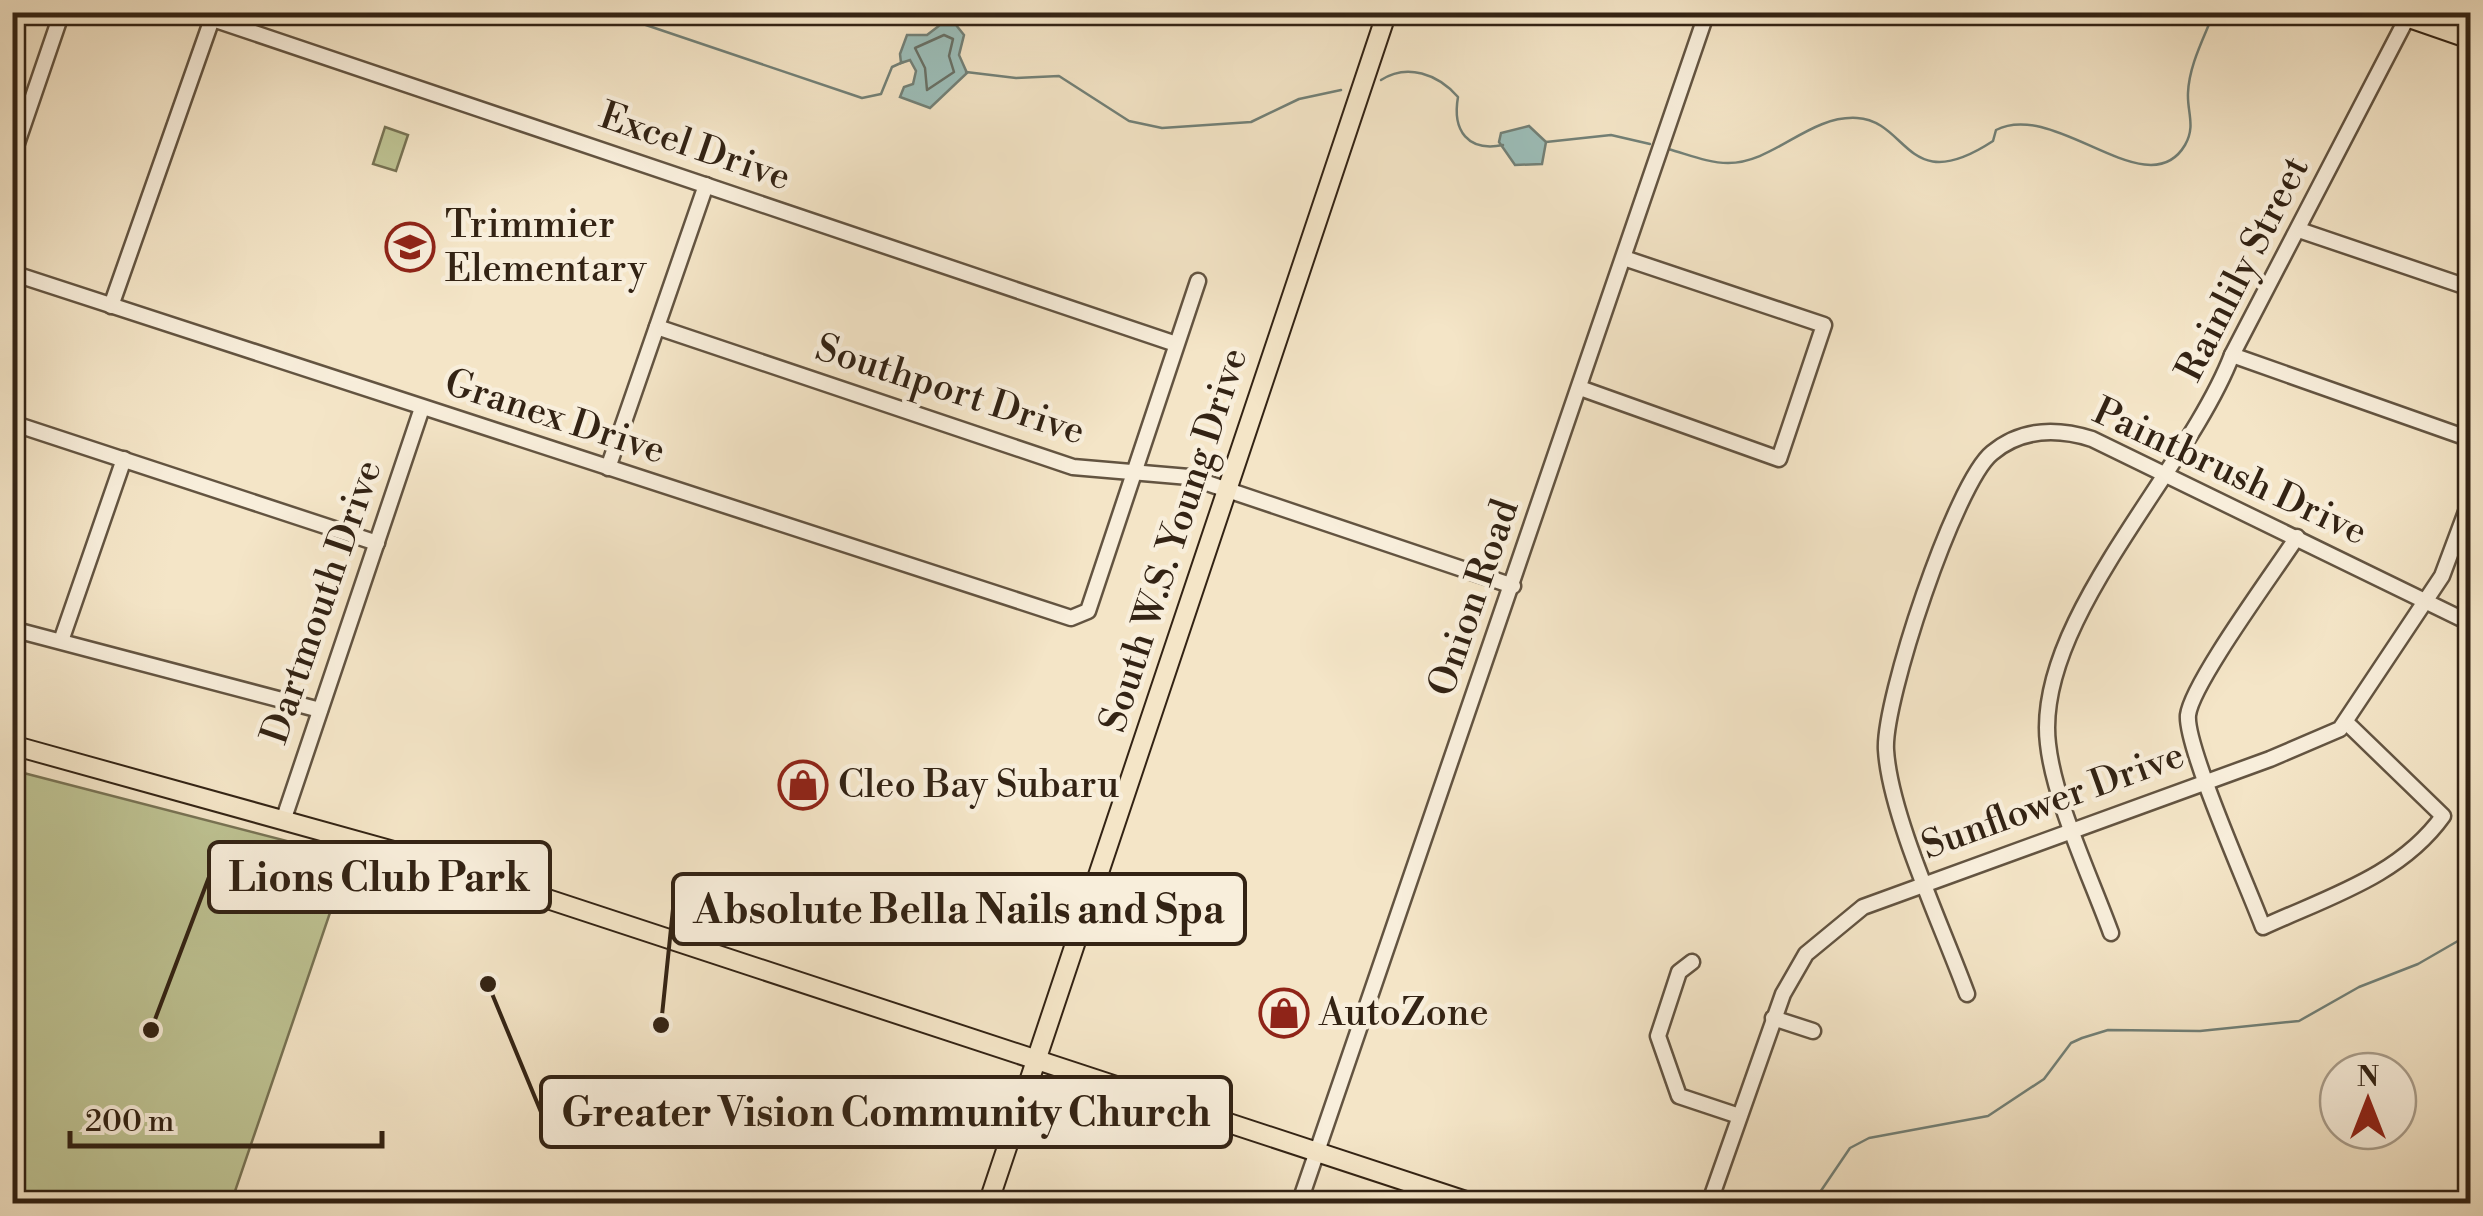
<svg xmlns="http://www.w3.org/2000/svg" width="2483" height="1216" font-family="'Libre Bodoni',serif">
<style>
.green{fill:#bec393;stroke:#787354;stroke-width:2.5}
.water{fill:#9cbeb9;stroke:#728077;stroke-width:2.5}
.lines{fill:none;stroke-linecap:round;stroke-linejoin:round}
.shore{stroke:#687066;stroke-width:2.5}
.stream{stroke:#728077;stroke-width:2.5}
.minor-casing{stroke:#635441;stroke-width:19}
.major-casing{stroke:#332314;stroke-width:22}
.minor{stroke:#f8eedb;stroke-width:14}
.major{stroke:#f4e5c7;stroke-width:18}
.labels{text-anchor:middle;dominant-baseline:central;stroke-width:9;stroke-linejoin:round;paint-order:stroke}
.street-label{font-size:38px;fill:#332314;stroke:#f8eedb}
.poi-label{font-size:38px;fill:#332314;stroke:#f8eedb;text-anchor:start}
.leader{fill:none;stroke:#332314;stroke-width:4}
.callout-dot{fill:#332314;stroke:#f8eedb;stroke-width:4}
.callout{fill:#f8eedb;stroke:#332314;stroke-width:4}
.callout-label{font-size:40px;text-anchor:middle;font-weight:bold;fill:#332314}
</style>
<rect width="100%" height="100%" fill="#f4e5c7"/>
<filter id="stains"><feTurbulence type="fractalNoise" baseFrequency=".002" numOctaves="4"/><feColorMatrix values="0 0 0 0 .2 0 0 0 0 .09 0 0 0 0 .02 0 0 0 .5 -.17"/></filter>
<radialGradient id="worn" r=".72"><stop offset=".6" stop-color="#630" stop-opacity="0"/><stop offset="1" stop-color="#630" stop-opacity=".3"/></radialGradient>
<g class="green">
<polygon points="385,127 408,135 396,171 373,164"/>
<polygon points="12,770 349,857 231,1203 13,1203"/>
</g>
<g class="water">
<polygon points="940,25 956,25 964,35 959,55 967,73 930,108 900,97 904,87 913,84 916,71 910,60 901,63 900,54 907,35 927,35"/>
<polygon points="1529,126 1546,142 1542,164 1515,165 1499,142 1501,133"/>
</g>
<g class="lines">
<polygon class="shore" points="944,35 953,39 949,56 954,72 927,90 925,68 915,48"/>
<g class="stream">
<polyline points="550,12 602,24 637,22 862,98 881,94 892,67 903,62"/>
<polyline points="966,72 1016,78 1059,76 1129,121 1162,128 1251,122 1299,99 1341,90"/>
<path d="M1381,80C1407,63 1438,74 1458,97C1452,131 1468,152 1503,145"/>
<polyline points="1546,142 1611,135 1650,144"/>
<path d="M1668,149C1687,154 1708,163 1728,163C1774,163 1809,115 1857,118C1909,121 1906,198 1993,141L1996,130C2055,99 2148,208 2185,145C2196,126 2187,112 2188,93C2189,65 2204,38 2214,12"/>
<polyline points="1812,1204 1850,1148 1869,1138 1988,1116 2044,1079 2071,1043 2082,1038 2108,1030 2200,1031 2299,1021 2359,987 2418,964 2470,934"/>
</g>
<g class="minor-casing">
<g id="minor">
<polyline points="192,12 1176,344"/>
<polyline points="12,158 62,12"/>
<polyline points="2299,230 2470,288"/>
<polyline points="12,273 1071,618 1088,611 1198,281"/>
<polyline points="111,306 212,19"/>
<polyline points="657,327 1073,467 1189,477 1513,586"/>
<polyline points="2232,355 2470,439"/>
<polyline points="1580,388 1779,459 1824,325 1624,258"/>
<polyline points="12,423 377,543"/>
<polyline points="608,468 706,185"/>
<path d="M2297,537C2275,571 2192,683 2188,715C2185,746 2249,889 2263,927C2328,897 2400,876 2443,816L2347,723"/>
<polyline points="12,629 320,710"/>
<polyline points="61,641 124,459"/>
<polyline points="284,818 422,408"/>
<path d="M2111,933C2091,878 2054,800 2048,744C2033,622 2187,472 2232,355L2407,18"/>
<polyline points="1692,962 1679,972 1658,1036 1679,1096 1739,1116"/>
<path d="M1967,994C1943,928 1890,816 1886,750C1883,701 1955,483 1992,453C2022,428 2057,428 2092,439L2470,623"/>
<polyline points="1773,1018 1813,1031"/>
<polyline points="1299,1204 1707,12"/>
<polyline points="1709,1204 1783,994 1806,954 1863,907 2270,759 2340,729 2442,576 2470,501"/>
</g>
</g>
<g class="major-casing">
<g id="major">
<polyline points="2392,12 2470,39"/>
<polyline points="12,745 444,865 1475,1204"/>
<polyline points="988,1204 1387,12"/>
</g>
</g>
<use href="#minor" class="minor"/>
<use href="#major" class="major"/>
</g>
<defs>
<g id="school-ring" transform="scale(2.5)"><circle r="9.5" fill="#f8eedb" stroke="#8f2418" stroke-width="1.5"/><path d="M0-5L7-2L0 1L-7-2ZM-4 1L0 2.5L4 1V4Q0 6-4 4Z" fill="#8f2418"/></g>
<g id="shop-ring" transform="scale(2.5)"><circle r="9.5" fill="#f8eedb" stroke="#8f2418" stroke-width="1.5"/><path d="M-5-2.5h2.3a2.7 3.5 0 0 1 5.4 0H5L5.5 6h-11ZM-1.5-2.5h3a1.5 2.3 0 0 0-3 0Z" fill="#8f2418"/></g>
</defs>
<g fill-rule="evenodd">
<use href="#school-ring" x="410" y="247"/>
<use href="#shop-ring" x="803" y="785"/>
<use href="#shop-ring" x="1284" y="1013"/>
</g>
<g class="labels">
<g class="street-label">
<text transform="translate(695 147) rotate(19)">Excel Drive</text>
<text transform="translate(2243 269) rotate(-63)">Rainlily Street</text>
<text transform="translate(950 390) rotate(18)">Southport Drive</text>
<text transform="translate(555 417) rotate(18)">Granex Drive</text>
<text transform="translate(2230 472) rotate(25)">Paintbrush Drive</text>
<text transform="translate(1174 540) rotate(-72)">South W.S. Young Drive</text>
<text transform="translate(1474 598) rotate(-71)">Onion Road</text>
<text transform="translate(322 602) rotate(-71)">Dartmouth Drive</text>
<text transform="translate(2053 801) rotate(-20)">Sunflower Drive</text>
</g>
<g class="poi-label">
<text x="445" y="225">Trimmier<tspan x="445" dy="44">Elementary</tspan></text>
<text x="838" y="785">Cleo Bay Subaru</text>
<text x="1319" y="1013">AutoZone</text>
</g>
</g>
<path class="leader" d="M151 1030L209 877M661 1025L673 909M488 984L541 1112"/>
<g class="callout-dot">
<circle cx="151" cy="1030" r="10"/>
<circle cx="661" cy="1025" r="10"/>
<circle cx="488" cy="984" r="10"/>
</g>
<g class="callout">
<rect x="209" y="842" width="341" height="70" rx="10"/>
<rect x="673" y="874" width="572" height="70" rx="10"/>
<rect x="541" y="1077" width="690" height="70" rx="10"/>
</g>
<g class="callout-label">
<text x="379" y="891">Lions Club Park</text>
<text x="959" y="923">Absolute Bella Nails and Spa</text>
<text x="886" y="1126">Greater Vision Community Church</text>
</g>
<rect width="2483" height="1216" fill="none" stroke="#f4e5c7" stroke-width="50"/>
<rect x="15" y="15" width="2453" height="1186" fill="none" stroke="#332314" stroke-width="5"/>
<rect x="25" y="25" width="2433" height="1166" fill="none" stroke="#332314" stroke-width="2.5"/>
<g transform="translate(2368 1101)"><circle r="48" fill="#f8eedb" stroke="#a99d8b" stroke-width="2.5"/>
<path d="M0-8L18 38L0 25L-18 38Z" fill="#8f2418"/>
<text y="-15" font-size="28" font-weight="bold" text-anchor="middle" fill="#332314">N</text>
</g>
<path d="M70 1131v15h312v-15" fill="none" stroke="#332314" stroke-width="5"/>
<text x="85" y="1131" font-size="30" fill="#332314" stroke="#f8eedb" stroke-width="8" paint-order="stroke">200 m</text>
<rect width="100%" height="100%" filter="url(#stains)"/>
<rect width="100%" height="100%" fill="url(#worn)"/>
</svg>
